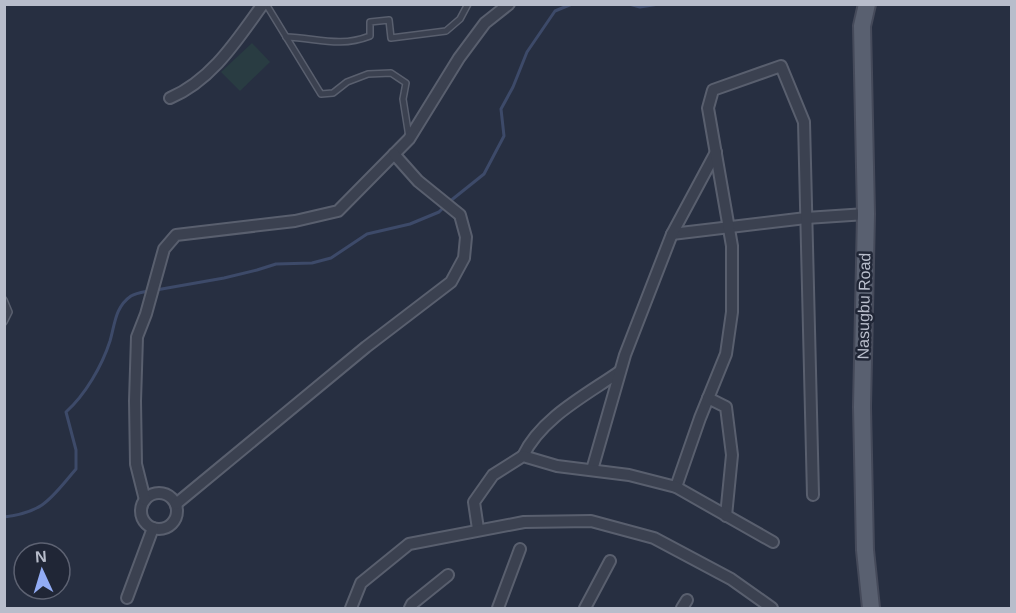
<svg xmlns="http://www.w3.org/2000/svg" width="1016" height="613" font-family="Helvetica,sans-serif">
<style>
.green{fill:#293c42}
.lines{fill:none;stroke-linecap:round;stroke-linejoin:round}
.stream{stroke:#3d4a69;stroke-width:3}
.lane-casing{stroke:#595f6e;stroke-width:8}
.street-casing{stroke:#595f6e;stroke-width:14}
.primary-casing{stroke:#454a5a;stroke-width:20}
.lane{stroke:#3b4150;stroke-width:5}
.street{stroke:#3b4150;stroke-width:10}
.primary{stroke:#596070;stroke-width:16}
.labels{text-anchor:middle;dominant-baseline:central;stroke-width:5;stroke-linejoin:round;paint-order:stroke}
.street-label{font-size:16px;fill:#b8bdcb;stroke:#202636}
</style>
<rect width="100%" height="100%" fill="#272f41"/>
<polygon class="green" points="252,43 270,62 240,91 221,72"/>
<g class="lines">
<g class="stream">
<polyline points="629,4 640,7 659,4"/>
<polyline points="449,202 484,174 504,136 501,109 513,87 527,52 555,11 572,4"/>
<polyline points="156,290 224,278 257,270 276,264 312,263 331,258 367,234 410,224 439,212 445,206"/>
<path d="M4,517C45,512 51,498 76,469V450L66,412C85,395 102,366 110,341C115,324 115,307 131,296C136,293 144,292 149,291"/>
</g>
<g class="lane-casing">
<g id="lane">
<polyline points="266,4 321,94 333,93 347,82 368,74 391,73 406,83 403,99 409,137"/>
<path d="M286,37C317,38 339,48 370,36V22L389,20L391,38L446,31L460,19L468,4"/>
<polyline points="4,300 9,312 4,322"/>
</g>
</g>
<g class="street-casing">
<g id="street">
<path d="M170,98C212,80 237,40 263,4"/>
<polyline points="672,234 806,218 866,214"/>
<polyline points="708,398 726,407 732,455 726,516"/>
<path d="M523,456C541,418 586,395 619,372"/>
<polyline points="592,470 625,355 672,234 716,152"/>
<polyline points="676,487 700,418 726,354 732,312 732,246 708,108 713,90 781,66 804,122 813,495"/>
<circle cx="159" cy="511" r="18"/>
<polyline points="145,500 136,464 135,401 137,337 146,314 164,249 176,235 295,221 338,211 409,139 459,58 485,23 509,4"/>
<polyline points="176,504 366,347 451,282 464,258 466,237 460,215 418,181 394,154"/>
<polyline points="478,529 474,502 493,475 523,456 557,466 629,475 676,487 773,542"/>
<polyline points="127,598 153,528"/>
<polyline points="351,608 361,583 409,544 524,522 591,521 654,538 731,579 772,608"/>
<polyline points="410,608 412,604 448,575"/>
<polyline points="498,608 520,549"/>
<polyline points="585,608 610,561"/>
<polyline points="682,608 687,600"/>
</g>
</g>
<g class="primary-casing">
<polyline id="primary" points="867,4 862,26 866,214 862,407 865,550 871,608"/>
</g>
<use href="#lane" class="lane"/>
<use href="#street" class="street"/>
<use href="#primary" class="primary"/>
</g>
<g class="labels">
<g class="street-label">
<text transform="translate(864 306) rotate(-89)">Nasugbu Road</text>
</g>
</g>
<rect width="1016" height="613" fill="none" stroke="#b8bdcb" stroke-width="12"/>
<g transform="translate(42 571) rotate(356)"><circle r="28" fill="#202636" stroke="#5d6272" stroke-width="1.5"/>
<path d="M0-4.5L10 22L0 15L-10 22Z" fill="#92acf5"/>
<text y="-9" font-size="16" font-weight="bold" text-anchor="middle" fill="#b8bdcb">N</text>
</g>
</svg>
